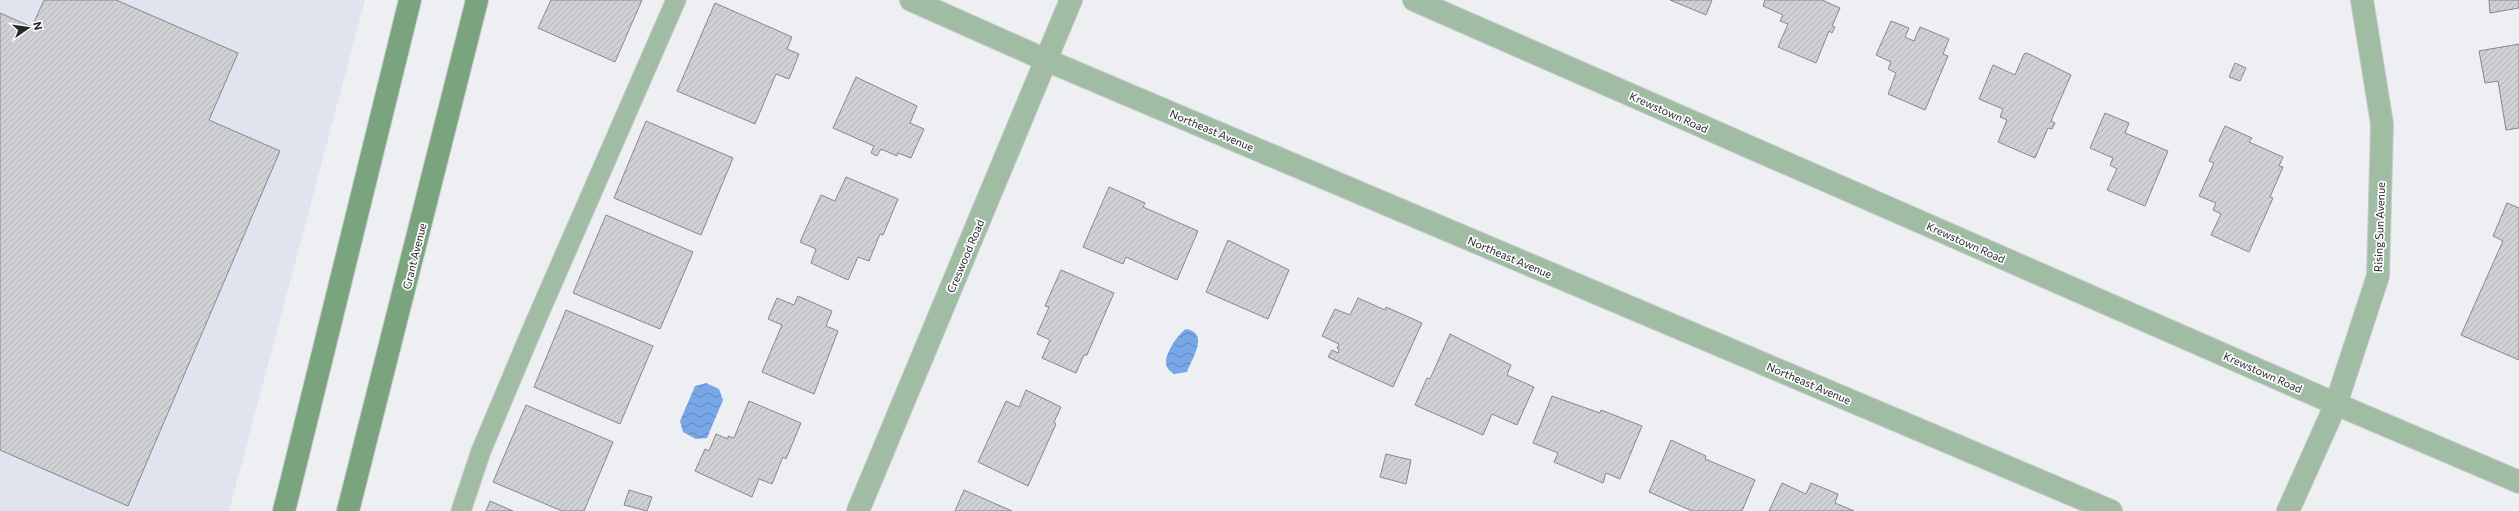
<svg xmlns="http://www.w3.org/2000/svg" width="2519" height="511" font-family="Commissioner,sans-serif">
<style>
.built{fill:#e0e4ef}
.water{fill:url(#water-waves)}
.building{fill:url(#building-hatch);stroke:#86888b}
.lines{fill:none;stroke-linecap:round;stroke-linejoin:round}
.service-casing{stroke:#cacbcf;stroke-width:21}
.minor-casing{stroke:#cacbcf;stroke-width:24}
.secondary-casing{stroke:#cacbcf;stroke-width:24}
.service{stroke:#a0bda3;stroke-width:19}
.minor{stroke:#a0bda3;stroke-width:22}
.secondary{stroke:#79a47d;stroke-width:22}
.labels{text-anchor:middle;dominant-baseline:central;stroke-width:3.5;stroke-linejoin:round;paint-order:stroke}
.street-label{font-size:11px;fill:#28282a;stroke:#fcfcfe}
</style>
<defs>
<pattern id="water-waves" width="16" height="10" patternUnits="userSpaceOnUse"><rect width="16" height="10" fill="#78a7e8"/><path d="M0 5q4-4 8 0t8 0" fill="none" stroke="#6288bc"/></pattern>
<pattern id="building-hatch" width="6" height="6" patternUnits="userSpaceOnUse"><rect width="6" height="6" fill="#cfd1d5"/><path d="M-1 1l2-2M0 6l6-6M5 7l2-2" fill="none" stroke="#b2b3b7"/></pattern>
</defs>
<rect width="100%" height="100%" fill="#eeeff3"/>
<polygon class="built" points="0,0 365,0 229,511 0,511"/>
<g class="water">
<path d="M1186,329C1210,333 1192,358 1187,372L1174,374C1170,371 1165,367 1166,361C1167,351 1178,334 1186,329Z"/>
<polygon points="706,383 719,389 723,400 707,438 696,439 683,432 680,421 695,386"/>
</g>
<g class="building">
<polygon points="44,0 116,0 238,53 209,120 280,151 128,506 0,450 0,13 32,27"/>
<polygon points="551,0 642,0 615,62 538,28"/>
<polygon points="1670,0 1712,0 1706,15"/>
<polygon points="1765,0 1822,0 1840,8 1832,26 1835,27 1832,33 1829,31 1816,63 1778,47 1788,24 1780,21 1783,15 1763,6"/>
<polygon points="2489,0 2519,0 2519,8 2490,13"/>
<polygon points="715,3 792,37 787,49 799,54 789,79 776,74 755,124 677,91"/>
<polygon points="1891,21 1909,28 1905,37 1914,41 1920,27 1949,39 1943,54 1948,56 1925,110 1888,94 1896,73 1888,69 1891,62 1876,55"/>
<polygon points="2519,44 2519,128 2506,130 2498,81 2485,83 2479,51"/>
<polygon points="2027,53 2071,75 2051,121 2055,123 2052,129 2048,128 2035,158 1998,142 2007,120 2000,117 2003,109 1979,99 1993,65 2015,75 2024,54"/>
<polygon points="2235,63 2246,68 2240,81 2229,77"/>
<polygon points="856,77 917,106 910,123 924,129 911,158 898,153 897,156 881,149 877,156 871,153 874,146 833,128"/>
<polygon points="2105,113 2129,123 2125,133 2168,151 2145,206 2107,190 2117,169 2110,165 2113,158 2090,148"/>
<polygon points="646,121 733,158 701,235 614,198"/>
<polygon points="2225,126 2252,138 2249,142 2283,157 2279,166 2283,167 2270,197 2273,198 2249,252 2211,235 2221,214 2213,210 2216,203 2199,196 2214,163 2209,161"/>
<polygon points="846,177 898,199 883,235 880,234 869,261 858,257 848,280 811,263 816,249 800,242 821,195 835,201"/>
<polygon points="1109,187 1145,203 1143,207 1198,231 1177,280 1126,257 1123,264 1083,247"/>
<polygon points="2507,203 2519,208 2519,360 2461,335 2503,241 2493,236"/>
<polygon points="606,215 693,252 660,329 573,293"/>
<polygon points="1228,240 1289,270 1268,319 1206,292"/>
<polygon points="1061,270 1114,293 1087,355 1084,355 1076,373 1042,358 1050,340 1037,334 1049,307 1045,306"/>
<polygon points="798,296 832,311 826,326 838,331 814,394 762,372 782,325 768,319 777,298 794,305"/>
<polygon points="1358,298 1385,310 1386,307 1422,323 1393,387 1328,357 1332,350 1338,353 1339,349 1337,348 1339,344 1322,336 1335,309 1350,315"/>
<polygon points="566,310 653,346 620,424 534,387"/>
<polygon points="1450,334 1511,365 1507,375 1534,387 1517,425 1492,414 1483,435 1415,405 1427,378 1430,379"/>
<polygon points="1026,390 1061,407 1054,422 1056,424 1028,486 978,462 1006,401 1019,407"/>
<polygon points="1552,396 1600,413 1601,410 1642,426 1620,479 1606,473 1603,483 1554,462 1558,453 1533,443"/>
<polygon points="749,401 801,423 786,459 783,457 772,484 759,479 752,497 695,471 705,449 709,451 716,434 728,439 728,436 734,438"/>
<polygon points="526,405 613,442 584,511 562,511 493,482"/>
<polygon points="1671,440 1706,456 1705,459 1755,480 1742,511 1692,511 1649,492"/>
<polygon points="1386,454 1411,460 1406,484 1380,477"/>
<polygon points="1782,483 1806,494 1811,483 1838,494 1835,503 1854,511 1769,511"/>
<polygon points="629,490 652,497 647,511 624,505"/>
<polygon points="964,490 1012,511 955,511"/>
<polygon points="490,501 513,511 486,511"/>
</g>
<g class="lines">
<g class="service-casing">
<polyline id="service" points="461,511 481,451 534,325 676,0"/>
</g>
<g class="minor-casing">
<g id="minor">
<polyline points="911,0 1046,60 2111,511"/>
<polyline points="1414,0 2336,404 2519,482"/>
<polyline points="858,511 1071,0"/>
<polyline points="2288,511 2336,404 2378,276 2382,124 2362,0"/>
</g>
</g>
<g class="secondary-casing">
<g id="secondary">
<polyline points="284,511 410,0"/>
<polyline points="348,511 477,0"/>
</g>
</g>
<use href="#service" class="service"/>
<use href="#minor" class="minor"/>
<use href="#secondary" class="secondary"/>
</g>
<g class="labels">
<g class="street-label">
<text transform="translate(1669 112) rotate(24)">Krewstown Road</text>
<text transform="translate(1212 130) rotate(23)">Northeast Avenue</text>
<text transform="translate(2379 227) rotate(-88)">Rising Sun Avenue</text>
<text transform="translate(1966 242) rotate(24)">Krewstown Road</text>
<text transform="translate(414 256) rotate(-76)">Grant Avenue</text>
<text transform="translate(965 256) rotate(-67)">Creswood Road</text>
<text transform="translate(1510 257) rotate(23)">Northeast Avenue</text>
<text transform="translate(2263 372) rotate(24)">Krewstown Road</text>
<text transform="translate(1809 383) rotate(23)">Northeast Avenue</text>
</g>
</g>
<g transform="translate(28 28) rotate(77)" stroke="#fcfcfe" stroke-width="3" paint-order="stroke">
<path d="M0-3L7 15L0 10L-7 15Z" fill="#28282a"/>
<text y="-6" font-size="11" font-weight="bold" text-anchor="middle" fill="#28282a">N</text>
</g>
</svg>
